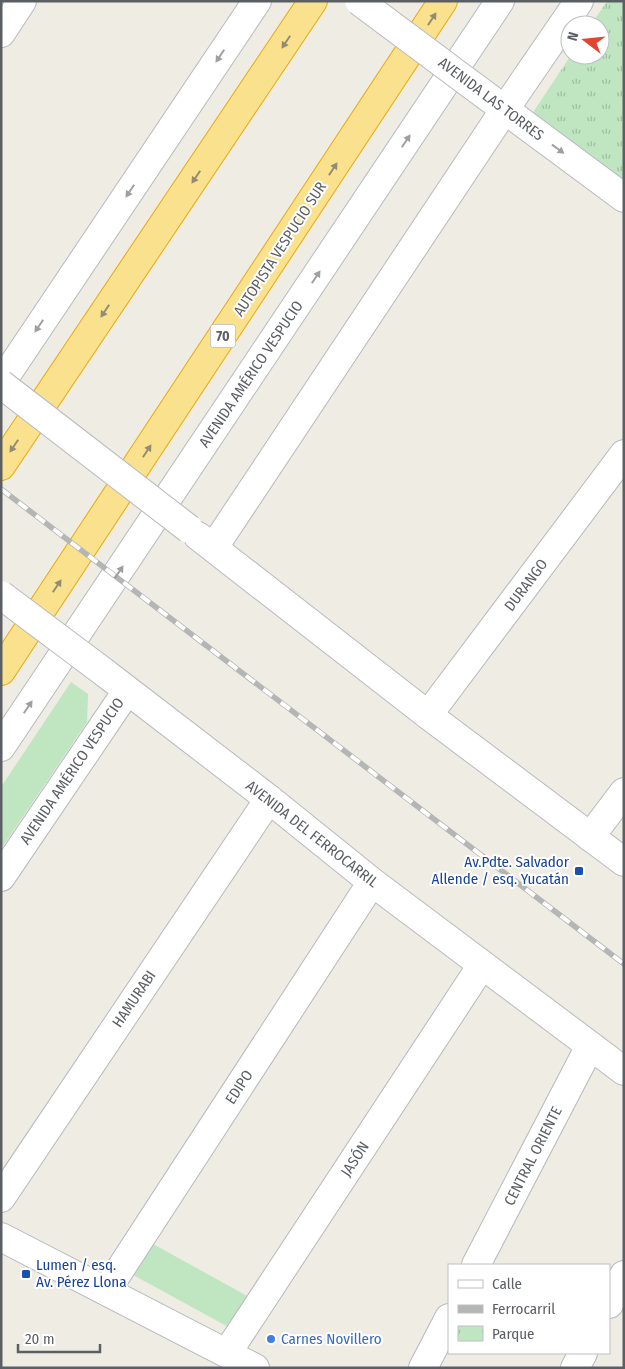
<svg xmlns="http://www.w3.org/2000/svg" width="625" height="1369" font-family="'Fira Sans Condensed',sans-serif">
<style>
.green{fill:#c0e5c1}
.park{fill:url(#park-tufts)}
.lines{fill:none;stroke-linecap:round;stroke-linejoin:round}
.street-casing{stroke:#b6b9bd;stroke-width:30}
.secondary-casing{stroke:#b7babf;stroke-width:30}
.highway-casing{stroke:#eba906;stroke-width:30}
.street{stroke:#fff;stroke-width:28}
.secondary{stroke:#fff;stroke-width:28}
.highway{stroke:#fae18e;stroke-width:28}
.rail-casing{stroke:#b4b5b5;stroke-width:5.5}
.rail{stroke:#fff;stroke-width:4;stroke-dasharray:11;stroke-linecap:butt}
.secondary-bridge-casing{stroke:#b7babf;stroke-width:30;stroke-linecap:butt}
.secondary-bridge{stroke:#fff;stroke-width:28}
.oneway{fill:#938c73}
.oneway2{fill:#9d9fa2}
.transit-dot{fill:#1a4fb4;stroke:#fff;stroke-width:2}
.shop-dot{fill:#3f7fe0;stroke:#fff;stroke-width:2}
.labels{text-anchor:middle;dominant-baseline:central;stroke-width:4;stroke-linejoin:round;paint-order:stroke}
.shield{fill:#fff;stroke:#8c8f92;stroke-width:1}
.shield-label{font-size:14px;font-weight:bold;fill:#5b5f64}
.street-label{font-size:15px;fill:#5b5f64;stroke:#fff}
.transit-label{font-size:15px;fill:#164399;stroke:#fff;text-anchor:end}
.shop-label{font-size:15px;fill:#366cbe;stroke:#fff;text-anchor:start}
</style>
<defs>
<pattern id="park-tufts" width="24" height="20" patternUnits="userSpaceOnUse" patternTransform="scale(1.25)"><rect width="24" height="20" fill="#c0e5c1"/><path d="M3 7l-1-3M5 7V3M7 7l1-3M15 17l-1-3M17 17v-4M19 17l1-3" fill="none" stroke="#9fbda0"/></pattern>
</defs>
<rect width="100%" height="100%" fill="#eeece3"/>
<g class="green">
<polygon points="71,682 88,694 87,722 1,849 1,787"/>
<polygon points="144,1239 249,1297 232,1329 126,1271"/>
</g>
<polygon class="park" points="607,1 624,1 624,180 532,114 571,55 600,55 600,25 591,25"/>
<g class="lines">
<g class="street-casing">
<g id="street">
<polyline points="428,715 624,454"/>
<polyline points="590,837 624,792"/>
<polyline points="1,1198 269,799"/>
<polyline points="476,1265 590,1046"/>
<polyline points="106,1291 372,882"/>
<polyline points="609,1304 624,1275"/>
<polyline points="227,1353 482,965"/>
<polyline points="423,1368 449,1318"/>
<polyline points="575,1368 583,1353"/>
</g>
</g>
<g class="secondary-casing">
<g id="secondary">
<polyline points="1,33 22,1"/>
<polyline points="473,86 624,198"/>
<polyline points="1,383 257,1"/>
<polyline points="198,536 428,715 624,862"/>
<polyline points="214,547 505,109 579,1"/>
<polyline points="105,673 269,799 372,882 624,1071"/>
<polyline points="1,747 500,1"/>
<polyline points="1,877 127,691"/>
<polyline points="1,1237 255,1368"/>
</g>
</g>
<g class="highway-casing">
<g id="highway">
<polyline points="1,466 313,1"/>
<polyline points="1,671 443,1"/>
</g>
</g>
<use href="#street" class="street"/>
<use href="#secondary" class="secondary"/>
<use href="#highway" class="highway"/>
<g class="rail-casing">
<polyline id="rail" points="1,489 624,964"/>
</g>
<use href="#rail" class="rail"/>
<g class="secondary-bridge-casing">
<g id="secondary-bridge">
<polyline points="359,1 473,86"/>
<polyline points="1,384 189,529"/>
<polyline points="1,595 105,673"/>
</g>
</g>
<use href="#secondary-bridge" class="secondary-bridge"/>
</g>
<defs><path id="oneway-solid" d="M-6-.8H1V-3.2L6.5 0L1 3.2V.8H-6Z" transform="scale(1.25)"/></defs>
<g class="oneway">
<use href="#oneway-solid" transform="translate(432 19) rotate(-57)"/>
<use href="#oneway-solid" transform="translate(286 42) rotate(124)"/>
<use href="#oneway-solid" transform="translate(333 169) rotate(-57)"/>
<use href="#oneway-solid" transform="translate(196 177) rotate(124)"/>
<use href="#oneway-solid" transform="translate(105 311) rotate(124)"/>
<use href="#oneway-solid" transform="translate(14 446) rotate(124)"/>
<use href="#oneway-solid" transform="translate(147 451) rotate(-57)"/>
<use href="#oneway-solid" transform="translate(57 586) rotate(-56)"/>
</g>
<g class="oneway2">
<use href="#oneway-solid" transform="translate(220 56) rotate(124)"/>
<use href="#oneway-solid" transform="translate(406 141) rotate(-56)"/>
<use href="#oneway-solid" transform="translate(558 149) rotate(36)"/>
<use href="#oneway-solid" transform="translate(130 191) rotate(124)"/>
<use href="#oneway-solid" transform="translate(316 277) rotate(-56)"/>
<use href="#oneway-solid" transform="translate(39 326) rotate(124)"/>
<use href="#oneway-solid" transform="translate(119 572) rotate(-56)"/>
<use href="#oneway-solid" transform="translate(28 707) rotate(-56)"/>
</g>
<g class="transit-dot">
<rect x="574" y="866" width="10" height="10" rx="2.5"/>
<rect x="21" y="1269" width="10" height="10" rx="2.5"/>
</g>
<circle class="shop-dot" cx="271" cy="1339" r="5"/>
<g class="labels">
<rect class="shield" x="210.5" y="324.5" width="25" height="23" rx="4"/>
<g class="shield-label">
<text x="223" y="336">70</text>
</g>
<g class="street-label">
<text transform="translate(491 99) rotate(37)">AVENIDA LAS TORRES</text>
<text transform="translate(280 249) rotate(-57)">AUTOPISTA VESPUCIO SUR</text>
<text transform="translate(251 374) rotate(-56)">AVENIDA AMÉRICO VESPUCIO</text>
<text transform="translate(526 585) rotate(-53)">DURANGO</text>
<text transform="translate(72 771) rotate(-56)">AVENIDA AMÉRICO VESPUCIO</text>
<text transform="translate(312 834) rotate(38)">AVENIDA DEL FERROCARRIL</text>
<text transform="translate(134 999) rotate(-56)">HAMURABI</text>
<text transform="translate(239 1087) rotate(-57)">EDIPO</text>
<text transform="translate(533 1156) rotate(-63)">CENTRAL ORIENTE</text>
<text transform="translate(355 1159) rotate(-57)">JASÓN</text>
</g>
<g class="transit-label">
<text x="569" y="862">Av.Pdte. Salvador<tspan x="569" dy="17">Allende / esq. Yucatán</tspan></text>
<text x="36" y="1265" text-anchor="start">Lumen / esq.<tspan x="36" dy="17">Av. Pérez Llona</tspan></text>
</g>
<g class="shop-label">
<text x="281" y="1339">Carnes Novillero</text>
</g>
</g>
<rect width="625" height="1369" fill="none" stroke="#5b5f64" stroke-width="5"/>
<rect x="448" y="1264" width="162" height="90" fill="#ffffff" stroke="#bdbfc1"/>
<rect x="458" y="1280" width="25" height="8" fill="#ffffff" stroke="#bdbfc1"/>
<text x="492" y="1289" font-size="15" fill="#5b5f64">Calle</text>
<rect x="458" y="1305" width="25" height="8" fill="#b4b5b5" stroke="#bdbfc1"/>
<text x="492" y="1314" font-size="15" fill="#5b5f64">Ferrocarril</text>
<rect x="458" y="1326" width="25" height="15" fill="url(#park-tufts)" stroke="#bdbfc1"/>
<text x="492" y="1339" font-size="15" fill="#5b5f64">Parque</text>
<g transform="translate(585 40) rotate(286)"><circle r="24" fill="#ffffff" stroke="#bdbfc1"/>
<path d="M0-4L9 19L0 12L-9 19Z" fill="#e44432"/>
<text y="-8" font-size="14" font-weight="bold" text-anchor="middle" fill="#5b5f64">N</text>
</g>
<path d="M18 1344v8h82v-8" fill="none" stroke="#5b5f64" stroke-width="2.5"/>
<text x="25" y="1344" font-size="15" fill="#5b5f64" stroke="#ffffff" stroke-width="4" paint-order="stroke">20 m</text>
</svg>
